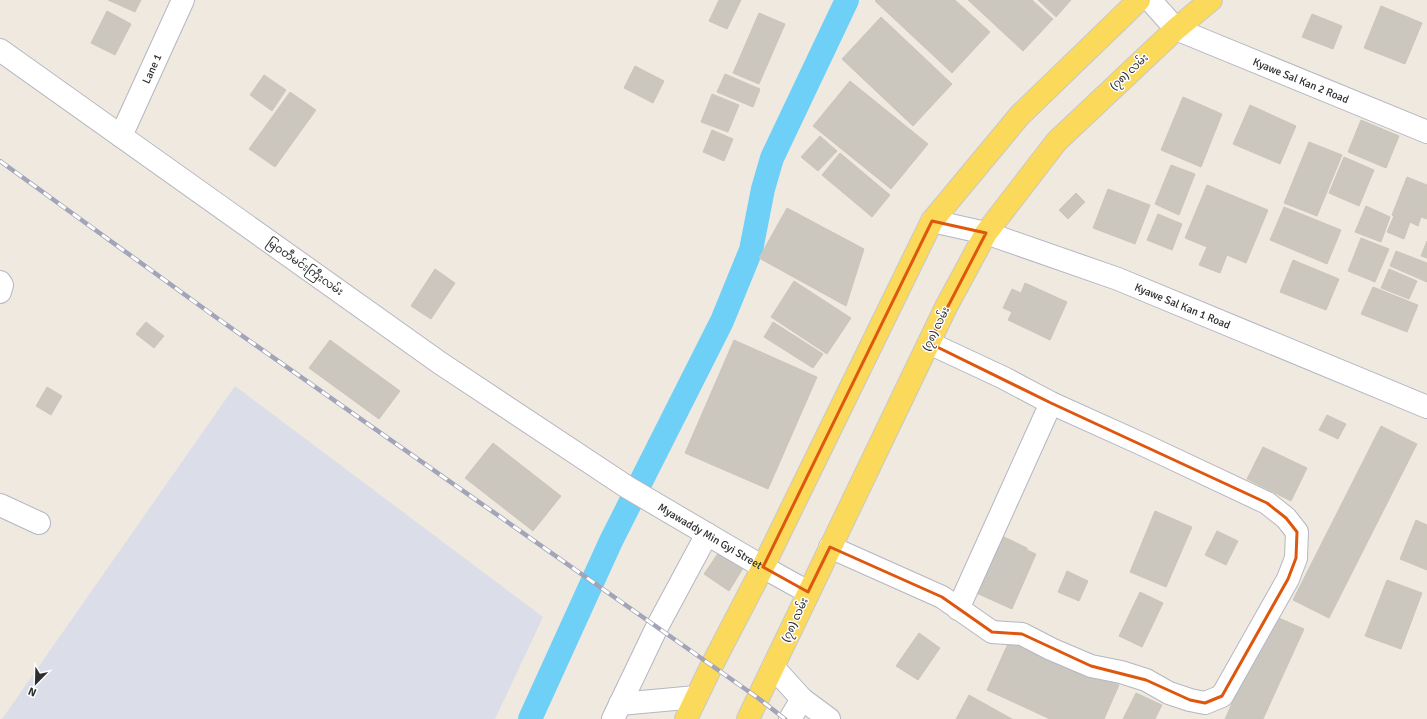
<svg xmlns="http://www.w3.org/2000/svg" width="1427" height="719" font-family="Signika,'Noto Sans Myanmar',sans-serif">
<style>
.airport{fill:#dbdde9}
.lines{fill:none;stroke-linecap:round;stroke-linejoin:round}
.canal{stroke:#6ecff7;stroke-width:24}
.building{fill:#cbc7be;stroke:#ccc6b9}
.street-casing{stroke:#b4b6c2;stroke-width:24}
.secondary-casing{stroke:#b4b6c2;stroke-width:24}
.primary-casing{stroke:#c9c9c9;stroke-width:24}
.street{stroke:#fff;stroke-width:22}
.secondary{stroke:#fff;stroke-width:22}
.primary{stroke:#fad95b;stroke-width:22}
.rail-casing{stroke:#a2a4b9;stroke-width:4.5}
.rail{stroke:#fff;stroke-width:3;stroke-dasharray:9;stroke-linecap:butt}
.marked{fill:none;stroke:#df570e;stroke-width:3;stroke-linejoin:round}
.labels{text-anchor:middle;dominant-baseline:central;stroke-width:3;stroke-linejoin:round;paint-order:stroke}
.street-label{font-size:11px;fill:#2e2e2e;stroke:#fff}
</style>
<rect width="100%" height="100%" fill="#f0e9e0"/>
<polygon class="airport" points="235,386 543,617 495,719 2,719"/>
<g class="lines">
<polyline class="canal" points="530,719 611,541 722,321 751,250 763,189 772,158 847,0"/>
</g>
<g class="building">
<polygon points="108,0 141,0 135,12"/>
<polygon points="719,0 741,0 727,29 709,21"/>
<polygon points="876,0 955,0 990,32 952,73 875,1"/>
<polygon points="968,0 1032,0 1053,19 1023,51"/>
<polygon points="1038,0 1071,0 1056,17"/>
<polygon points="1381,6 1422,23 1405,64 1364,48"/>
<polygon points="107,11 131,24 115,55 91,43"/>
<polygon points="759,13 785,24 759,84 733,73"/>
<polygon points="1312,14 1342,26 1333,49 1302,37"/>
<polygon points="881,17 952,84 913,126 842,59"/>
<polygon points="635,66 664,81 653,103 624,88"/>
<polygon points="725,74 760,89 753,107 717,92"/>
<polygon points="264,75 286,90 272,111 250,95"/>
<polygon points="850,81 928,144 891,189 813,126"/>
<polygon points="290,92 316,110 275,167 249,149"/>
<polygon points="712,94 739,105 728,132 701,122"/>
<polygon points="1183,97 1222,114 1201,167 1161,150"/>
<polygon points="1250,105 1296,126 1280,164 1233,144"/>
<polygon points="1361,120 1399,136 1386,168 1348,152"/>
<polygon points="712,130 733,139 724,161 703,152"/>
<polygon points="820,136 837,151 818,171 801,157"/>
<polygon points="1309,142 1342,155 1317,216 1284,203"/>
<polygon points="840,153 890,195 872,217 822,175"/>
<polygon points="1344,157 1374,170 1359,206 1329,193"/>
<polygon points="1171,165 1195,174 1179,215 1155,204"/>
<polygon points="1407,177 1427,185 1427,219 1421,217 1418,226 1410,222 1404,239 1387,232 1394,216 1392,215"/>
<polygon points="1207,185 1268,210 1246,263 1227,255 1220,273 1199,265 1207,247 1185,238"/>
<polygon points="1108,189 1150,205 1135,244 1093,228"/>
<polygon points="1076,193 1085,202 1068,219 1059,210"/>
<polygon points="1366,206 1390,217 1381,242 1355,232"/>
<polygon points="1284,207 1341,230 1327,264 1270,240"/>
<polygon points="787,208 864,249 846,306 759,258"/>
<polygon points="1158,214 1182,224 1172,250 1147,240"/>
<polygon points="1361,238 1389,249 1375,282 1348,271"/>
<polygon points="1427,241 1427,258 1421,256"/>
<polygon points="1396,251 1427,263 1427,282 1390,266"/>
<polygon points="1293,260 1339,279 1326,310 1280,292"/>
<polygon points="435,269 455,283 431,319 411,306"/>
<polygon points="1389,269 1417,281 1409,299 1381,288"/>
<polygon points="794,281 851,318 827,354 771,317"/>
<polygon points="1025,283 1067,302 1050,340 1008,320 1012,312 1003,308 1012,289 1021,293"/>
<polygon points="1373,287 1418,305 1407,332 1361,314"/>
<polygon points="146,322 164,336 154,348 136,334"/>
<polygon points="773,322 823,354 813,368 764,337"/>
<polygon points="330,340 400,391 379,419 309,368"/>
<polygon points="734,340 817,377 768,489 685,453"/>
<polygon points="47,387 62,396 51,415 36,406"/>
<polygon points="1327,415 1346,424 1338,439 1319,430"/>
<polygon points="1381,426 1417,444 1329,618 1293,600"/>
<polygon points="493,443 561,496 533,531 465,478"/>
<polygon points="1263,447 1307,468 1291,501 1247,479"/>
<polygon points="1155,511 1192,527 1166,587 1130,572"/>
<polygon points="1416,520 1427,525 1427,570 1400,559"/>
<polygon points="1217,531 1238,541 1226,565 1205,555"/>
<polygon points="1000,535 1027,548 1027,550 1036,554 1012,609 974,592"/>
<polygon points="721,549 745,565 729,591 704,574"/>
<polygon points="1067,571 1088,581 1079,601 1058,592"/>
<polygon points="1387,580 1422,593 1401,649 1365,636"/>
<polygon points="1140,592 1163,603 1142,647 1119,636"/>
<polygon points="1272,615 1304,629 1263,719 1225,719"/>
<polygon points="919,633 940,648 918,680 896,666"/>
<polygon points="1011,637 1119,685 1104,719 1050,719 987,690"/>
<polygon points="1136,693 1162,705 1155,719 1123,719"/>
<polygon points="969,695 1012,719 956,719"/>
</g>
<g class="lines">
<g class="street-casing">
<g id="street">
<path id="s1" d="M1150,0L1176,29L1427,132"/>
<path id="s2" d="M121,136L183,0"/>
<path id="s3" d="M932,221L986,233L1118,279L1427,407"/>
<polyline points="0,282 2,285 0,292"/>
<polyline points="0,505 39,523"/>
<polyline points="830,547 942,597 992,632 1022,634 1051,649 1091,666 1121,672 1146,680 1169,693 1190,700 1205,703 1222,696 1288,579 1296,558 1297,532 1286,518 1267,503 1144,445 1051,403 1004,378 929,343"/>
<polyline points="958,609 1051,403"/>
<polyline points="773,667 802,699 829,719"/>
<polyline points="620,704 696,697"/>
<polyline points="613,719 657,627 707,534"/>
<polyline points="790,719 802,699"/>
</g>
</g>
<g class="secondary-casing">
<g id="secondary">
<path id="s4" d="M0,50L440,363L627,487L763,567L808,592"/>
</g>
</g>
<g class="primary-casing">
<g id="primary">
<polyline points="686,719 712,665 763,567 932,221 1020,115 1139,0"/>
<polyline points="748,719 946,307 986,233 1057,141 1176,29 1211,0"/>
</g>
</g>
<use href="#street" class="street"/>
<use href="#secondary" class="secondary"/>
<use href="#primary" class="primary"/>
<g class="rail-casing">
<polyline id="rail" points="0,161 217,318 758,698 785,719"/>
</g>
<use href="#rail" class="rail"/>
</g>
<path class="marked" d="M932,221L986,233L929,343L1051,403L1267,503L1286,518L1297,532L1296,558L1288,579L1222,696L1205,703L1190,700L1146,680L1091,666L1022,634L992,632L942,597L830,547L808,592L763,567Z"/>
<g class="labels">
<g class="street-label">
<text stroke="none"><textPath href="#s2" startOffset="74">Lane 1</textPath></text>
<text transform="translate(1129 72) rotate(-43)">(၇၈) လမ်း</text>
<text stroke="none"><textPath href="#s1" startOffset="174">Kyawe Sal Kan 2 Road</textPath></text>
<text transform="translate(305 267) rotate(35)">မြဝတီမင်းကြီးလမ်း</text>
<text stroke="none"><textPath href="#s3" startOffset="265">Kyawe Sal Kan 1 Road</textPath></text>
<text transform="translate(936 329) rotate(-64)">(၇၈) လမ်း</text>
<text stroke="none"><textPath href="#s4" startOffset="861">Myawaddy Min Gyi Street</textPath></text>
<text transform="translate(795 620) rotate(-65)">(၇၈) လမ်း</text>
</g>
</g>
<g transform="translate(36 683) rotate(203)" stroke="#ffffff" stroke-width="3" paint-order="stroke">
<path d="M0-3L7 15L0 10L-7 15Z" fill="#2e2e2e"/>
<text y="-6" font-size="11" font-weight="bold" text-anchor="middle" fill="#2e2e2e">N</text>
</g>
</svg>
